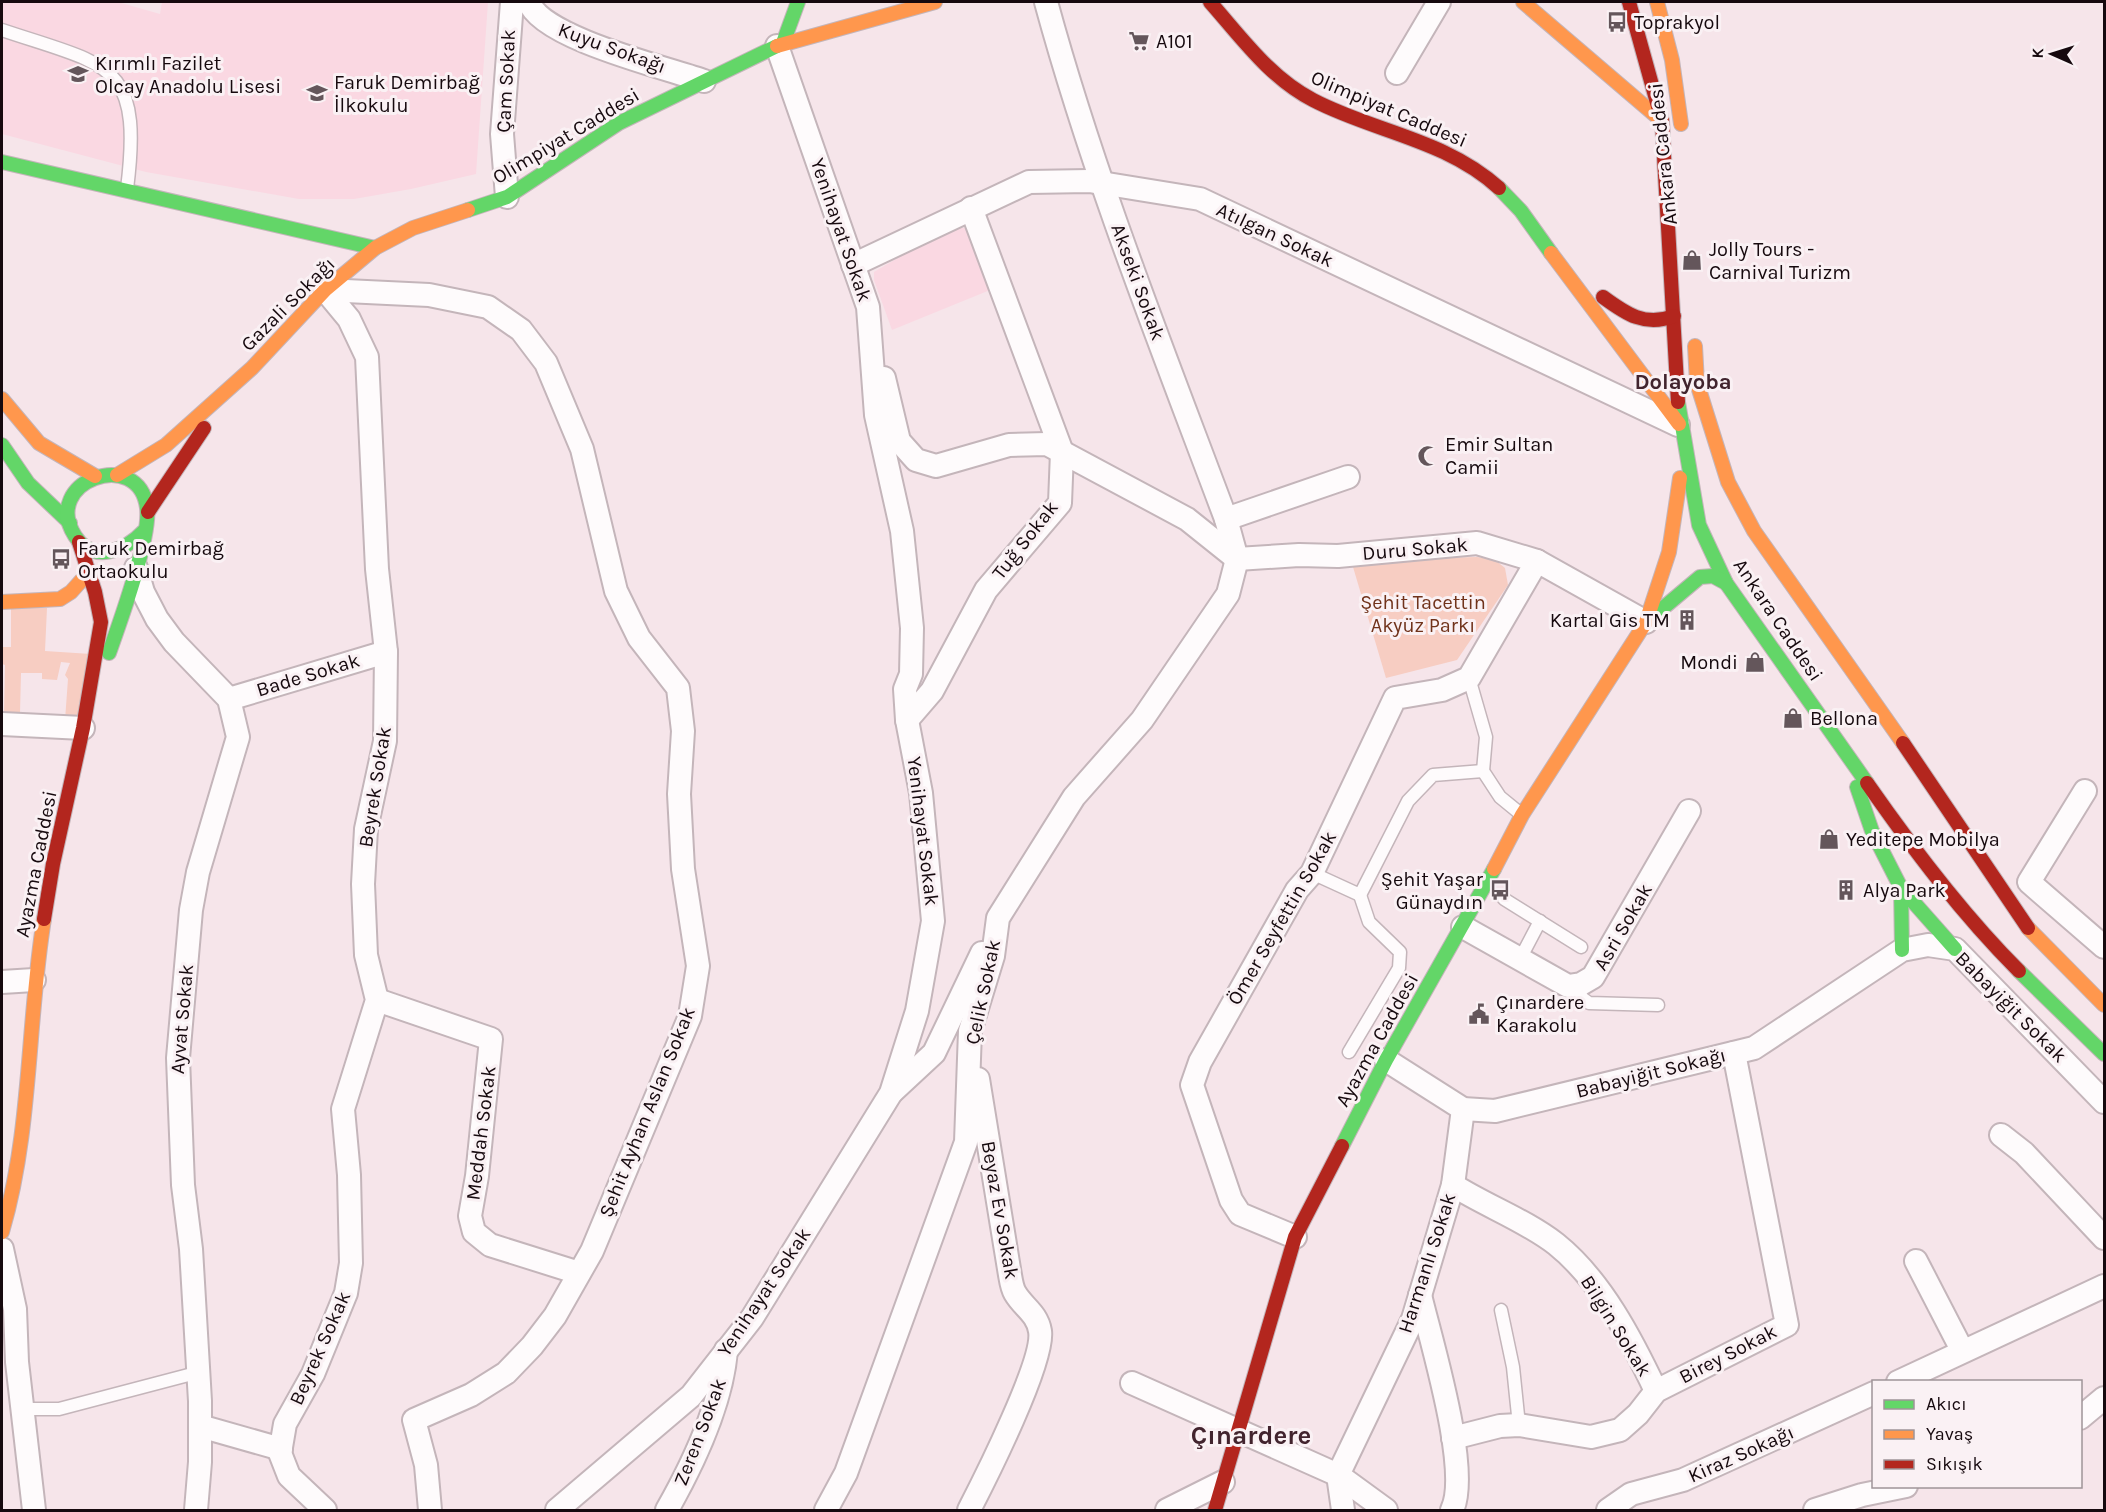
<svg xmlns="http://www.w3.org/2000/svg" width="2106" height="1512" font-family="Karla,sans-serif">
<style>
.built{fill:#fad8e2}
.green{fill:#f7cdc2}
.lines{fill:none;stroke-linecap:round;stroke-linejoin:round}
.lane-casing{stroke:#c4b5ba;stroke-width:15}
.street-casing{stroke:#c4b5ba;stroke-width:26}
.fast-casing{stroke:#c4b5ba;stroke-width:16}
.slow-casing{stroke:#c4b5ba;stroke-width:16}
.jam-casing{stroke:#c4b5ba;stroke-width:16}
.lane{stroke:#fefbfc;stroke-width:12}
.street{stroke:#fefbfc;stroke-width:22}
.fast{stroke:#63d668;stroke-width:14}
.slow{stroke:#ff974d;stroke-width:14}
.jam{stroke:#b3261e;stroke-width:14}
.labels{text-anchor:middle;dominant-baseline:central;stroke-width:6;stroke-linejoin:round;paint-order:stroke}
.poi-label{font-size:20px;fill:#16090e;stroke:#faf1f4;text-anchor:start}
.street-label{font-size:20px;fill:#16090e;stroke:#faf1f4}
.park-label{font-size:20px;fill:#70321a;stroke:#faf1f4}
.quarter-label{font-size:22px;font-weight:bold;fill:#42242e;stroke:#faf1f4}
.district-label{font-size:26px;font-weight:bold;fill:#42242e;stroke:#faf1f4}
</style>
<rect width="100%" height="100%" fill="#f6e5ea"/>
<g class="built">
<polygon points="2,2 118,2 160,14 162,2 488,2 476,174 411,189 354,199 299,199 146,172 2,134"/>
<polygon points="958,228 969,228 995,288 892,330 874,280 874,272 908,252"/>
</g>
<g class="green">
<polygon points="1477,557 1495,560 1505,568 1508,585 1457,660 1386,678 1353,567 1402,559"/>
<polygon points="11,607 47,608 45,651 91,654 82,715 65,720 68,679 65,675 70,663 61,662 57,680 42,679 42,673 21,673 20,713 42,714 42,719 4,713 5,665 2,664 2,647 11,647"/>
</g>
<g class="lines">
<g class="lane-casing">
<g id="lane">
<path d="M2,30C109,66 143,61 127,189"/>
<polyline points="1469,678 1486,737 1483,771 1500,797 1522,815"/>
<polyline points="1312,873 1360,895 1408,801 1433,775 1483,771"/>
<polyline points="1504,899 1581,947"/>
<polyline points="1520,959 1540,921"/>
<polyline points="1577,985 1582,998 1589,1003 1658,1005"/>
<polyline points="1349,1052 1399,968 1400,952 1369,922 1360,895"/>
<polyline points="1501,1310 1513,1367 1519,1425"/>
<polyline points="23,1409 59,1409 196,1373"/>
</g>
</g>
<g class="street-casing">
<g id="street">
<path d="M529,2C541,38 667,68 704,81"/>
<polyline points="1397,73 1439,2"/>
<polyline points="507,197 502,134 512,2"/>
<polyline points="853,265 1029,182 1089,181 1200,199 1678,425"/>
<polyline points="325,290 429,295 488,307 521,330 546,363 582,449 616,591 639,638 678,688 683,731 679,794 683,869 698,966 690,1016 592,1251 555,1316 532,1346 506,1373 471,1395 414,1420 426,1465 430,1510"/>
<polyline points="325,290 349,319 367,357 377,569 386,652 385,741 366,829 363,884 366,955 377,1000 343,1109 349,1175 351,1263 346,1293 313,1374 285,1424 280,1453 289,1476 325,1510"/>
<polyline points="884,378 899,441 916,460 936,466 1009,445 1047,444 1187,519 1237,559"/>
<polyline points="1226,519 1348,477"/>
<polyline points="1237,559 1299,555 1338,556 1477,543 1537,561 1646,622"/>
<polyline points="136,568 143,592 157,619 174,642 229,699 238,737 198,872 191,910 178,1058 183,1185 191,1249 200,1401 200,1462 196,1510"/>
<polyline points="229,699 386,652"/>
<polyline points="907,720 932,691 986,590 1060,503 1062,452 971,208"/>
<polyline points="2,724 83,728"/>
<polyline points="2085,791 2029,882 2104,947"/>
<polyline points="1463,927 1568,986 1581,984 1593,977 1689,811"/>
<polyline points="2,982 34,980"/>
<polyline points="377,1000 491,1039 477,1176 470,1216 474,1232 490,1245 579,1273"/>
<polyline points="1386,1060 1463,1109 1495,1111 1754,1048 1902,950 1928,945 1955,949 2104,1102"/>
<polyline points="892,1092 934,1053 982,953"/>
<polyline points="2001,1135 2024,1153 2104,1238"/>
<path d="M1453,1185C1486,1206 1525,1220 1556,1244C1601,1280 1632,1340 1656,1391"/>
<polyline points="1295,1237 1240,1214 1231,1200 1192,1085 1200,1062 1297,890 1312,873 1395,698 1442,690 1469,678 1537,561"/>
<polyline points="2,1249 15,1309 17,1362 34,1510"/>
<polyline points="1916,1261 1962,1350"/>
<path d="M1420,1295C1431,1341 1471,1471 1452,1510"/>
<polyline points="1898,1382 2104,1286"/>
<polyline points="1132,1383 1338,1475 1386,1510"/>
<polyline points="2080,1418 2104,1398"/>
<polyline points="200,1426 281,1449"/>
<polyline points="1453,1438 1500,1426 1519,1425 1591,1437 1620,1430 1638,1414 1656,1391 1787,1325 1734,1053"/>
<polyline points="557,1510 691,1396 752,1318 891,1093 917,1011 933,921 921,793 907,720 905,689 911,674 912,628 902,531 876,415 868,307 777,46"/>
<path d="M667,1510C693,1464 722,1404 726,1350"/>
<path d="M826,1510L846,1473L966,1142L970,1031L993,956L998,918L1074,797L1142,720L1228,594L1237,559L1226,519C1162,348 1094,178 1046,2"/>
<path d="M969,1510C985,1479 1045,1360 1040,1331C1037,1313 1023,1307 1015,1293C1012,1288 1011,1281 1010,1275L978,1079"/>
<polyline points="1167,1510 1223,1482"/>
<polyline points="1343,1510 1338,1475 1413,1319 1453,1185 1463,1109"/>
<polyline points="1608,1510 1631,1494 1683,1480 1874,1393"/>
<polyline points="1815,1510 1862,1495 1906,1486"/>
</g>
</g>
<g class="fast-casing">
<g id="fast">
<polyline points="783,43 798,2"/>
<polyline points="2,162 375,248"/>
<polyline points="1499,188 1521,211 1551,253"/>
<polyline points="468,210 507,197 619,123 777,46"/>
<polyline points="1678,402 1699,525 1726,583 1867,783"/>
<polyline points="2,445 28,483 70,523"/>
<polyline points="1650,619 1700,577 1713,576 1726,583"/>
<path d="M109,653C120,622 151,537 147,508C139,446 40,481 75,536C93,565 126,550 144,531"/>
<polyline points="1857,787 1872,831 1901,888 1955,949"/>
<polyline points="1901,888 1902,950"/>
<polyline points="2019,971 2104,1054"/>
<polyline points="1342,1146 1386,1060 1494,869"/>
</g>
</g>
<g class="slow-casing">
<g id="slow">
<polyline points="1523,2 1662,121"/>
<polyline points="1657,2 1672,60 1681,124"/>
<polyline points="777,46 935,2"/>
<polyline points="1551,253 1679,424"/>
<polyline points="1695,346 1697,383 1728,482 1754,531 1903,743"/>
<polyline points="2,399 39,443 95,476"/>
<polyline points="117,475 166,445 252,368 325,290 375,248 413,228 468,210"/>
<polyline points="2,602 60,599 71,592 88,573"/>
<polyline points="1646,622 1669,552 1680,478"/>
<polyline points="1494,869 1522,815 1646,622"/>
<polyline points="2028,928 2104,1005"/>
<path d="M2,1232C32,1130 27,1023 44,919"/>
</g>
</g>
<g class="jam-casing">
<g id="jam">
<path d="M1210,2C1241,37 1270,78 1313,100C1374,132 1445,139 1499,188"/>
<polyline points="1629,2 1662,121 1678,402"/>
<path d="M1603,297C1626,314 1645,327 1674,316"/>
<polyline points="148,512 204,428"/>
<polyline points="1903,743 2028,928"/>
<path d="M1867,783C1913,849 1962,914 2019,971"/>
<polyline points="44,919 53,864 83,728 101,622 95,592 79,542"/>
<polyline points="1215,1510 1295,1237 1342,1146"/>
</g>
</g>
<use href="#lane" class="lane"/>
<use href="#street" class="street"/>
<use href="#fast" class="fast"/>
<use href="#slow" class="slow"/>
<use href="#jam" class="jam"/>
</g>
<defs>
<g id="bus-bare" transform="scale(1.62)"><path d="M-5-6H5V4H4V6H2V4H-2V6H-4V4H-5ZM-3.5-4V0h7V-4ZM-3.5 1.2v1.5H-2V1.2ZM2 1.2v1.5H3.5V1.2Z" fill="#64565b" stroke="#faf1f4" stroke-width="2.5" paint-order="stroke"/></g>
<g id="supermarket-bare" transform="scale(1.62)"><path d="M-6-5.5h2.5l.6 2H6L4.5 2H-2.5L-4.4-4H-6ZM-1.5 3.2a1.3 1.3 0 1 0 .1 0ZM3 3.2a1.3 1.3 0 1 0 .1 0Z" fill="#64565b" stroke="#faf1f4" stroke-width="2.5" paint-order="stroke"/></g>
<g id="school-bare" transform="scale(1.62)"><path d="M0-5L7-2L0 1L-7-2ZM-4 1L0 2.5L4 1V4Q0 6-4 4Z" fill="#64565b" stroke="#faf1f4" stroke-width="2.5" paint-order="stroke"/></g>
<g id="shop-bare" transform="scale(1.62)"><path d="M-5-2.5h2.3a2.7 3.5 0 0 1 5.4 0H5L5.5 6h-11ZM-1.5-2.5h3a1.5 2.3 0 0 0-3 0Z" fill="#64565b" stroke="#faf1f4" stroke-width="2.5" paint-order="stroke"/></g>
<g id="mosque-bare" transform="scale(1.62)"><path d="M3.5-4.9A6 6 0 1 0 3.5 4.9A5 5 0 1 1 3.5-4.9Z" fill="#64565b" stroke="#faf1f4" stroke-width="2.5" paint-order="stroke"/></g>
<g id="building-bare" transform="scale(1.62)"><path d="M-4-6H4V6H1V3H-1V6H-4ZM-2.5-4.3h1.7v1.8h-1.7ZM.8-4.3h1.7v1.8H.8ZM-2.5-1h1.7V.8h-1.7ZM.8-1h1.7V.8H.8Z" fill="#64565b" stroke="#faf1f4" stroke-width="2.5" paint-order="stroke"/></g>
<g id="civic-bare" transform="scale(1.62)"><path d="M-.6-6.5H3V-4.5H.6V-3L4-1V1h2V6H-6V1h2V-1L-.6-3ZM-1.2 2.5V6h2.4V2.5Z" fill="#64565b" stroke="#faf1f4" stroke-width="2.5" paint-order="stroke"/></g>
</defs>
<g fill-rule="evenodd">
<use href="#bus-bare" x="1617" y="22"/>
<use href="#supermarket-bare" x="1139" y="41"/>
<use href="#school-bare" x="78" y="74"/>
<use href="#school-bare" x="317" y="93"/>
<use href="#shop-bare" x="1692" y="260"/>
<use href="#mosque-bare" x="1428" y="456"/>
<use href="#bus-bare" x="61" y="559"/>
<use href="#building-bare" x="1687" y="620"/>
<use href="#shop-bare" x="1755" y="662"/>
<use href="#shop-bare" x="1793" y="718"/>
<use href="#shop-bare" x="1829" y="839"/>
<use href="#bus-bare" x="1500" y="890"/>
<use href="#building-bare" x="1846" y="890"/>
<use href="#civic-bare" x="1479" y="1014"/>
</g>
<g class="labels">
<g class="poi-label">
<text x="1634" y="22">Toprakyol</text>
<text x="1156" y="41">A101</text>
<text x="95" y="63">Kırımlı Fazilet<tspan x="95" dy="23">Olcay Anadolu Lisesi</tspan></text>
<text x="334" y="82">Faruk Demirbağ<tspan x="334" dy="23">İlkokulu</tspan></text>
<text x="1709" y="249">Jolly Tours -<tspan x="1709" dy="23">Carnival Turizm</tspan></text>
<text x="1445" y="444">Emir Sultan<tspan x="1445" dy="23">Camii</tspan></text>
<text x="78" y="548">Faruk Demirbağ<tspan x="78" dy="23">Ortaokulu</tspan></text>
<text x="1670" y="620" text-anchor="end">Kartal Gis TM</text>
<text x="1738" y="662" text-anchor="end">Mondi</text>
<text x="1810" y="718">Bellona</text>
<text x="1846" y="839">Yeditepe Mobilya</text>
<text x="1483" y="879" text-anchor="end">Şehit Yaşar<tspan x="1483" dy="23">Günaydın</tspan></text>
<text x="1863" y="890">Alya Park</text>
<text x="1496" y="1002">Çınardere<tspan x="1496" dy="23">Karakolu</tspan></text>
</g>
<g class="street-label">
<text transform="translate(612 48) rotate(20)">Kuyu Sokağı</text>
<text transform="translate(506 81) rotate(-87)">Çam Sokak</text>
<text transform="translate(1389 109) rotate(23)">Olimpiyat Caddesi</text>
<text transform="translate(566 136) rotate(-31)">Olimpiyat Caddesi</text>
<text transform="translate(1663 154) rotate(-96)">Ankara Caddesi</text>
<text transform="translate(841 230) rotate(71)">Yenihayat Sokak</text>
<text transform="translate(1275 235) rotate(25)">Atılgan Sokak</text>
<text transform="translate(1138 282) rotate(70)">Akseki Sokak</text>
<text transform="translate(288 304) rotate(-45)">Gazali Sokağı</text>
<text transform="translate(1025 540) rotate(-52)">Tuğ Sokak</text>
<text transform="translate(1415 549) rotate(-5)">Duru Sokak</text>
<text transform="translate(1778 620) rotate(56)">Ankara Caddesi</text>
<text transform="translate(308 675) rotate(-17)">Bade Sokak</text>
<text transform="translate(375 787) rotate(-81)">Beyrek Sokak</text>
<text transform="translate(923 831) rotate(83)">Yenihayat Sokak</text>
<text transform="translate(36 864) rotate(-79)">Ayazma Caddesi</text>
<text transform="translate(1282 918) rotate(-60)">Ömer Seyfettin Sokak</text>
<text transform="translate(1623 927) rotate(-60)">Asri Sokak</text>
<text transform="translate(983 992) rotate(-78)">Çelik Sokak</text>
<text transform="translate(2011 1007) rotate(45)">Babayiğit Sokak</text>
<text transform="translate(182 1019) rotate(-85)">Ayvat Sokak</text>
<text transform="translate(1377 1040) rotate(-61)">Ayazma Caddesi</text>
<text transform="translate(1651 1073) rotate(-14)">Babayiğit Sokağı</text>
<text transform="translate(647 1112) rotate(-68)">Şehit Ayhan Aslan Sokak</text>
<text transform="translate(481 1133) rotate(-83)">Meddah Sokak</text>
<text transform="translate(1000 1210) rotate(80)">Beyaz Ev Sokak</text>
<text transform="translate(1427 1263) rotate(-72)">Harmanlı Sokak</text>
<text transform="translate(764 1292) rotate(-56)">Yenihayat Sokak</text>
<text transform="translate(1616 1326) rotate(58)">Bilgin Sokak</text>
<text transform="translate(320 1348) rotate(-66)">Beyrek Sokak</text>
<text transform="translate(1728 1354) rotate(-27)">Birey Sokak</text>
<text transform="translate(700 1432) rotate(-69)">Zeren Sokak</text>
<text transform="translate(1741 1454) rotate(-24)">Kiraz Sokağı</text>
</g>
<g class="park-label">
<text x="1423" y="602">Şehit Tacettin<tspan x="1423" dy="23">Akyüz Parkı</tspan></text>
</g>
<g class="quarter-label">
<text x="1683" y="382">Dolayoba</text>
</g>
<g class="district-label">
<text x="1251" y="1435">Çınardere</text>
</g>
</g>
<rect width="2106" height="1512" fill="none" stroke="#16090e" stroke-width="6"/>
<rect x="1872" y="1380" width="210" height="108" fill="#faf1f4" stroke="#9f9498" stroke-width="1.5"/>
<rect x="1884" y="1400" width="30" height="9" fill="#63d668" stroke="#9f9498" stroke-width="1.5"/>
<text x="1926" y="1410" font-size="18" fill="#16090e">Akıcı</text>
<rect x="1884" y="1430" width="30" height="9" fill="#ff974d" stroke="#9f9498" stroke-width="1.5"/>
<text x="1926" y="1440" font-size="18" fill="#16090e">Yavaş</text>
<rect x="1884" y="1460" width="30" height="9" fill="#b3261e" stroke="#9f9498" stroke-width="1.5"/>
<text x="1926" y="1470" font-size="18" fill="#16090e">Sıkışık</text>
<g transform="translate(2052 54) rotate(273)" stroke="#faf1f4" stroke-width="4.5" paint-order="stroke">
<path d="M0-4.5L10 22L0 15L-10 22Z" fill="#16090e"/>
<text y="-9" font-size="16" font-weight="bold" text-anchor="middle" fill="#16090e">K</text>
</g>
</svg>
